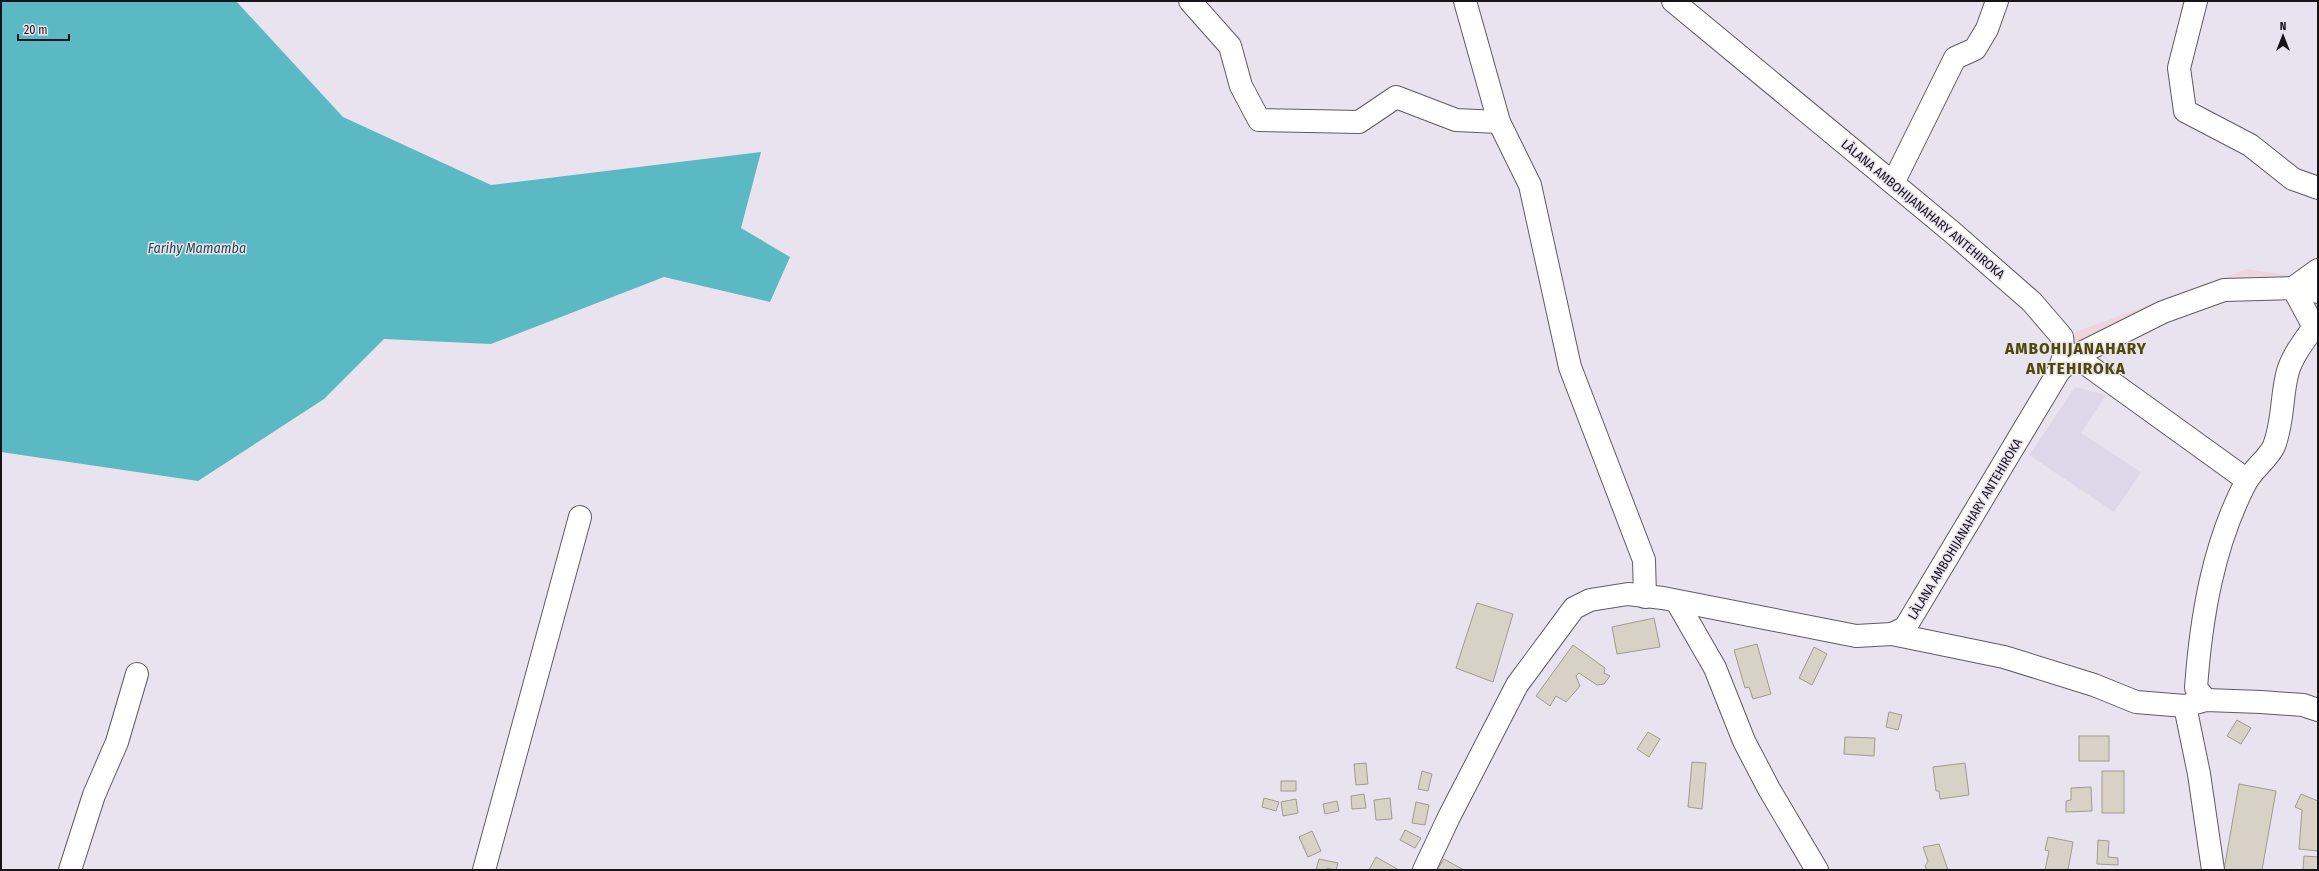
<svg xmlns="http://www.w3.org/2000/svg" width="2319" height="871" font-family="'Fira Sans Condensed',sans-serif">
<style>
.commercial{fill:#eed4db}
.built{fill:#ded7ea}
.water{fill:#5ab9c2}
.building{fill:#d8d1c6;stroke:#a19a90}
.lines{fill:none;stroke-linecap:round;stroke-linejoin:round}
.minor-casing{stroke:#5f5b65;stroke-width:24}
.minor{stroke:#fff;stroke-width:22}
.labels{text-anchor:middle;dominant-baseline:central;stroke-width:3;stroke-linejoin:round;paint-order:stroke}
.street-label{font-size:13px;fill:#161418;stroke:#e8e3ef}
.water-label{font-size:14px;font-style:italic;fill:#1f4a4e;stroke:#e8e3ef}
.district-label{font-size:17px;font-weight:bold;letter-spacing:1px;fill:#4e4907;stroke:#e8e3ef}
</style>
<rect width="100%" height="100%" fill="#e8e3ef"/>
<polygon class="commercial" points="2247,269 2318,280 2246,288 2059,371 2062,337"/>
<polygon class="built" points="2075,387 2106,395 2081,433 2141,472 2114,512 2029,455"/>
<polygon class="water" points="1,1 236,1 343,117 491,185 761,152 741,228 790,257 770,302 664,277 491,344 384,339 324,399 198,481 1,452"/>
<g class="building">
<polygon points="1477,603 1513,614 1493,682 1456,668"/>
<polygon points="1654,618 1660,647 1617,654 1612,627"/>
<polygon points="1757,644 1771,694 1753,699 1749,687 1745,688 1734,650"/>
<polygon points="1573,645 1605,668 1604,673 1610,676 1604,684 1597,685 1579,673 1576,676 1580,686 1566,702 1556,696 1550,706 1536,696"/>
<polygon points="1814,647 1827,654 1812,685 1799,678"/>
<polygon points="1889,712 1902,715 1898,730 1886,727"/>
<polygon points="2237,720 2251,728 2241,744 2227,736"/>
<polygon points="1648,732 1660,739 1649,757 1637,749"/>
<rect x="2079" y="736" width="30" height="25"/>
<polygon points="1845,737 1875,738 1874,756 1844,754"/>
<polygon points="1692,762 1706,763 1702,809 1688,807"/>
<polygon points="1366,763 1368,784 1356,785 1354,764"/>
<polygon points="1965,763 1969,795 1940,799 1939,791 1936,791 1933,767"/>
<polygon points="1422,771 1432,774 1428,791 1418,789"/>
<rect x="2102" y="771" width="22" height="42"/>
<rect x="1281" y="781" width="15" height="10"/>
<polygon points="2239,784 2276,791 2262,870 2224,870"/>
<polygon points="2091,787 2092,811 2066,812 2066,801 2071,800 2071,788"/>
<polygon points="1364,794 1366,808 1352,809 1351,796"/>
<polygon points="2301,794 2318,801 2318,851 2299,849 2302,810 2295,807"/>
<polygon points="1264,798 1279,802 1276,811 1262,807"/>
<polygon points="1390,798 1392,819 1376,820 1374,800"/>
<polygon points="1296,799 1298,813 1283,816 1281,802"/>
<polygon points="1337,801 1339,811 1325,814 1323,804"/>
<polygon points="1416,802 1429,805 1425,825 1412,823"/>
<polygon points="1405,830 1421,838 1415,848 1400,840"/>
<polygon points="1312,831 1321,851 1308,857 1299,837"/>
<polygon points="2048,837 2073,842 2068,870 2045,870 2049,851 2045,850"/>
<polygon points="2098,840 2109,841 2108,857 2118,858 2118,865 2097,864"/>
<polygon points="1939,844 1948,870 1927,870 1925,866 1928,861 1923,847"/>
<polygon points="2304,856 2318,857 2318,870 2303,870"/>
<polygon points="1376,857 1399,870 1369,870"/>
<polygon points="1319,859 1338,863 1336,870 1327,868 1326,870 1316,870"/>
<polygon points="1444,859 1464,870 1437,870"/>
</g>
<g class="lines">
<g class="minor-casing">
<g id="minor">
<polyline points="1190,1 1230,46 1241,86 1259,120 1359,122 1396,97 1456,120 1499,122"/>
<polyline points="1465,1 1499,122 1530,185 1570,367 1644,560 1645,597"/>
<polyline points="2196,1 2179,68 2185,111 2250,145 2293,179 2318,188"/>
<polyline points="1893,183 1955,58 1975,49 1987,29 1997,1"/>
<polyline points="2075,356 2247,480"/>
<polyline points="2059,371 2075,356 2163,312 2224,290 2293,288 2318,292"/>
<polyline points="1677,602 1715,668 1744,741 1769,789 1817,870"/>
<polyline points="1892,634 2004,657 2094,685 2136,702 2185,706 2206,700 2261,702 2303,705 2318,710"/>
<path d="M2206,700L2196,688C2201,618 2213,545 2246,482C2253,469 2268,459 2274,446C2284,420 2281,395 2288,371C2293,355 2304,341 2314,327L2293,288L2318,270"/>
<polyline points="2185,706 2199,774 2213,870"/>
<polyline points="70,870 94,795 117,742 137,674"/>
<polyline points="484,870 580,517"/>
<polyline points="1424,870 1449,817 1517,685 1574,608 1590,600 1628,594 1663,598 1856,636 1892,634 1905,628 2059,371 2064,355 2062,337 2032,302 1952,232 1673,1"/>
</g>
</g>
<use href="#minor" class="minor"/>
</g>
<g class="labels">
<g class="street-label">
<text transform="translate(1923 209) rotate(40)">LÀLANA AMBOHIJANAHARY ANTEHIROKA</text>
<text transform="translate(1965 529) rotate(-59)">LÀLANA AMBOHIJANAHARY ANTEHIROKA</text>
</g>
<g class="water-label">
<text x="197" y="248">Farihy Mamamba</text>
</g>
<g class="district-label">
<text x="2076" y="348">AMBOHIJANAHARY<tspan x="2076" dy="20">ANTEHIROKA</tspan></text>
</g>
</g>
<rect width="2319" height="871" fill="none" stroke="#161418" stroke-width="4"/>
<g transform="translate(2283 36)" stroke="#e8e3ef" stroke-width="3" paint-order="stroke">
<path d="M0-3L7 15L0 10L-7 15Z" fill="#161418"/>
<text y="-6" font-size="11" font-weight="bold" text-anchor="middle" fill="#161418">N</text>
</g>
<path d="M18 34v6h51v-6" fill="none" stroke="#161418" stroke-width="2"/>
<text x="24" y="34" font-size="12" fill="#161418" stroke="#e8e3ef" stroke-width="3" paint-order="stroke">20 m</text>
</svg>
